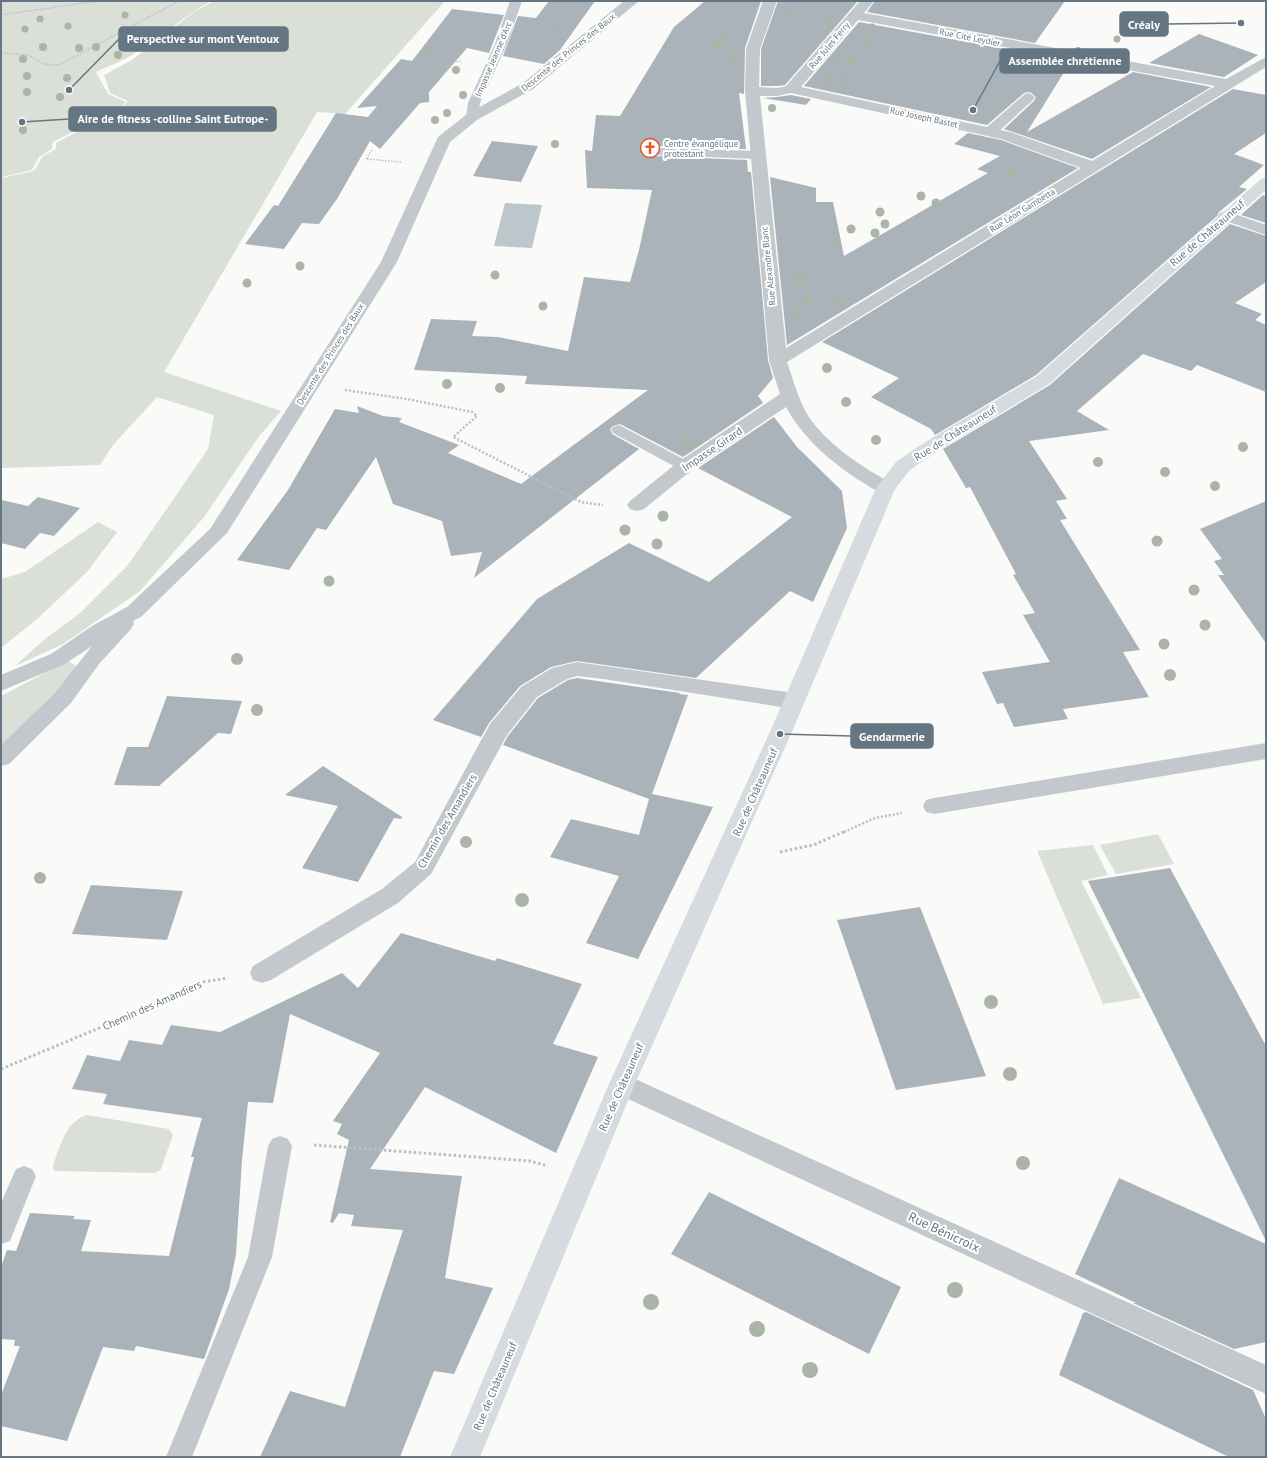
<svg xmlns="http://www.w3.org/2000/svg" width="1267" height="1458" font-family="'PT Sans',sans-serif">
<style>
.green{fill:#dadfd7}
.water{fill:#bbc7cb}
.building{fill:#aab3b9}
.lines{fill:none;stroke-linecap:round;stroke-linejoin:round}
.path-far2{stroke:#bbbfc2;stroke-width:1.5;stroke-dasharray:1.5 1.5;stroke-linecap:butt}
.path-far1{stroke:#bbbfc2;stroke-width:2.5;stroke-dasharray:2 2;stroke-linecap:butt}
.path{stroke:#bbbfc2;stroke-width:3;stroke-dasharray:2.5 2.5;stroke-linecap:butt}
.lane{fill:#c3c8cc;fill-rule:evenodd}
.street{fill:#c3c8cc;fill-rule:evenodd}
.secondary{fill:#d6dbdf;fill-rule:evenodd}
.tree{fill:#aab4a7}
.labels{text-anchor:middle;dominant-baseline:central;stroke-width:4;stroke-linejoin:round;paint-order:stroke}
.far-street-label{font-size:9px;fill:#657683;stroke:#fff}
.far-poi-label{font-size:9px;fill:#657683;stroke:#fff;text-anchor:start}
.street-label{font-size:11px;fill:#657683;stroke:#fff}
.near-street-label{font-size:13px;fill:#657683;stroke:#fff}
.leader{fill:none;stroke:#657683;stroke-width:1.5}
.callout-dot{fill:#657683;stroke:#fff;stroke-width:1.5}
.callout{fill:#657683;stroke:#657683;stroke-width:1.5}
.callout-label{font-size:12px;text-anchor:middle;font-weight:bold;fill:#fff}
</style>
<rect width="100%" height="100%" fill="#fafaf8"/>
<g class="green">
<path d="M1,1H211C183,17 159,38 132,55C121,62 108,66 96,72L108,94L126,102L119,108L53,142L52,149L39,157L32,170L2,177Z"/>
<polygon points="214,1 445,1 345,114 317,112 164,372 281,411 260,435 204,517 140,591 63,644 15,666 45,639 79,614 128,565 208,449 214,415 157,397 113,445 100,465 1,468 1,178 34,171 43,156 56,149 56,143 121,108 128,101 110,93 104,75 132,60 194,12"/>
<polygon points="98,522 117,532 87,572 37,619 1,648 1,579 25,572"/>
<polygon points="68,661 78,667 56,693 1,746 1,696"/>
<polygon points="1158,834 1174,864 1116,874 1100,845"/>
<polygon points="1093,845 1108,875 1081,881 1141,998 1103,1004 1037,851"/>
<path d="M87,1115L169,1129L173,1135L161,1169L155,1173L54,1171L53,1165C61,1145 65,1122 87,1115Z"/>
</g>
<polygon class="water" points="505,203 542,205 532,248 494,246"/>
<g class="building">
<polygon points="549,1 595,1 560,50 544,64 503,56 518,16 536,18"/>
<polygon points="705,1 761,1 745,48 744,94 739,93 746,149 658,146 650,152 653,156 747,160 748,172 751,172 768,360 773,378 758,396 763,403 683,457 620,424 613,426 610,429 612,434 639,449 474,578 482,552 451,556 442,521 393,504 376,457 326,530 317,528 289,570 237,560 288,490 335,409 359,413 357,406 383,416 402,418 399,422 459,445 448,453 521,484 648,390 525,384 527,376 414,370 431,319 477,321 472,336 498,337 568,351 584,277 630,282 639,250 652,190 587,188 585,150 592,151 596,115 620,116 674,27"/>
<polygon points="778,1 858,1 785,85 777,86 761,86 761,49"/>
<polygon points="875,1 1065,1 1035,43 867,12"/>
<polygon points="452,9 504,15 489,53 467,48 429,92 429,102 420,103 380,149 370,141 337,199 319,224 302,223 284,249 245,244 274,205 278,206 336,113 368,117 377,106 357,108 401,59 412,61"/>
<polygon points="859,22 1071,61 1027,132 1133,72 1211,87 1092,159 1004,129 1034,101 1036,97 1030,92 1024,93 987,125 804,86"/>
<polygon points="1199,34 1258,55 1224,77 1149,63"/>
<polygon points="1233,89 1266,95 1266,133 1234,154 1264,165 1239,187 1247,189 1219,212 1217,216 1036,375 935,435 931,429 871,397 899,378 822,342"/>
<polygon points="791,95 811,99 806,105 763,98 777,97"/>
<polygon points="968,133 1001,140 1078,168 787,345 770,177 816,188 816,202 833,202 844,256 988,173 977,169 1000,156 954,144"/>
<polygon points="492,141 538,146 521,182 473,176"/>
<polygon points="1263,195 1266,196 1266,223 1241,215"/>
<polygon points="1230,224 1266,236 1266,282 1235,303 1262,314 1255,320 1266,325 1266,392 1197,365 1191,371 1143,354 1077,411 1109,430 1029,441 1067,499 1056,501 1067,519 1060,520 1140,650 1123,652 1149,697 1063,709 1068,719 1014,727 1003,703 997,704 982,672 1050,662 1023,615 1035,613 1013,575 1016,574 970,487 966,488 943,449 1050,385"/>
<polygon points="774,417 797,447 842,491 847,528 813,602 790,591 696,678 577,661 551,667 520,686 489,723 481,737 433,720 537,599 629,543 709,582 792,517 698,468"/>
<polygon points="38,497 80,508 54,536 40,533 25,549 1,543 1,500 28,506"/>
<polygon points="1266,501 1266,643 1218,575 1224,575 1214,561 1222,559 1200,529"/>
<polygon points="577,678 680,693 679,694 688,695 652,794 713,807 638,959 586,943 619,876 550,857 571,819 639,835 649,799 503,745 508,736 538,698 568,680"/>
<polygon points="167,696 242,701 231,734 218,733 159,786 114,785 127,747 148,747"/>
<polygon points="323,766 402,817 401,819 394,818 358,882 302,868 338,806 285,795"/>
<polygon points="1170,868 1266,1046 1266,1241 1088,881"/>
<polygon points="91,885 183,891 167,940 72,934"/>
<polygon points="920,907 986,1076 896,1090 837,920"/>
<polygon points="401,933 495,961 497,958 582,984 553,1044 598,1057 556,1153 425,1087 370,1169 462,1176 445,1278 493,1288 454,1374 434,1371 400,1457 260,1457 290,1391 345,1407 403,1230 351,1226 354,1215 339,1213 333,1223 330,1222 349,1140 337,1134 342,1124 333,1121 380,1053 290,1014 273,1103 248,1102 242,1160 236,1254 229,1289 204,1359 136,1346 134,1351 103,1347 67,1441 1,1426 1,1395 20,1346 14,1346 15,1340 1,1339 1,1267 7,1250 16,1251 30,1213 75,1216 73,1219 91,1220 81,1251 169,1256 194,1157 191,1157 202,1118 103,1104 107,1094 72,1089 87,1055 120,1061 129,1040 162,1045 171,1025 220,1032 342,973 358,988"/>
<polygon points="1119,1178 1266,1244 1266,1342 1234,1349 1133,1303 1136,1303 1075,1274"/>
<polygon points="709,1192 901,1287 869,1354 671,1254"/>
<polygon points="1086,1312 1253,1390 1266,1419 1266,1457 1229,1457 1059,1375 1083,1313"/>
</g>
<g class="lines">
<g class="path-far2">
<polyline points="1,15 98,1"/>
<polyline points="1,53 28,55 44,64 59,65 179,1"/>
<polyline points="442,76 454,62 461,61"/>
<polyline points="372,150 366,159 401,162"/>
</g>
<g class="path-far1">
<polyline points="345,390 407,399 472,412 477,416 453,437 581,502 603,505"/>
<polyline points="844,832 875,818 902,813"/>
</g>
<g class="path">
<polyline points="780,852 813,845 846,831"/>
<polyline points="1,1069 164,1001 203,982 228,978"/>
<polyline points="314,1145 530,1161 548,1166"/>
</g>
<g class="lane">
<polygon points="510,1 522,1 507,44 480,103 478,117 472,121 468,120 466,117 468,103 495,44"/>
<polygon points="1029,93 1035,97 1033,100 996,134 986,134 985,131 986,128 1025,94"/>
<polygon points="658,148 757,151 764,155 757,159 653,155 651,152"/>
<polygon points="619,425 691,463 693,466 691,469 685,471 679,469 613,433 611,430 613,427"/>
<polygon points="280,1136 288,1139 292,1146 272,1257 192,1457 166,1457 248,1257 268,1146 272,1139"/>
<polygon points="24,1166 32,1169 36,1176 10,1241 1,1244 1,1203 16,1169"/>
</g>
<g class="street">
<polygon points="624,1 639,1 533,89 477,120 450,142 397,262 227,533 141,617 133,621 134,624 131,629 99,664 71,703 9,764 1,766 1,745 55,693 92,646 65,664 1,691 1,675 51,654 92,626 127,607 210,529 381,262 438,137 467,114 523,83"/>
<path d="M763,1H777L760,49L759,87L777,88L786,86L860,1H874L864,13L1226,79L1266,57V67L787,362C793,379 798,398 807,414C825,443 863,468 893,484L896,488L893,492L886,494L879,492C843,472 806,444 786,407L692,470L644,509L637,511L630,509L627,505L630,501L678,462L780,394L769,360L745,91L746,49ZM858,20L1215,86L1092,161L1010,132L801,87ZM791,93L1001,139L1081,168L786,348L760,96H777Z"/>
<polygon points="1226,211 1266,225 1266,235 1220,219 1218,216 1220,213"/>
<polygon points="577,662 794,693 802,696 805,701 802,706 794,709 603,679 577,676 567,679 537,697 507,735 431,874 398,903 271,980 262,983 253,980 250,973 253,966 382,889 415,862 490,724 521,687 552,668"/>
<polygon points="1266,743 1266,759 934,814 926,812 923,806 926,800 934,798"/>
<polygon points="622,1073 1266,1365 1266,1394 613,1092 609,1084 613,1076"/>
</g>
<polygon class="secondary" points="1266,177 1266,190 1049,384 936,452 910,470 895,489 791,734 635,1084 480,1457 450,1457 609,1084 769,734 876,488 896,462 922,444 1037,376 1261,179"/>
</g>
<g class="tree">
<circle cx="785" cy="12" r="3.5"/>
<circle cx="125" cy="15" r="3.5"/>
<circle cx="40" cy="19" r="3.5"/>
<circle cx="830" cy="20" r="3.5"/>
<circle cx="68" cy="26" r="3.5"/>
<circle cx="872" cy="27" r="3.5"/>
<circle cx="25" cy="29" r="3.5"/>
<circle cx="558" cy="30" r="3.5"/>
<circle cx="724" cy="34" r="3.5"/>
<circle cx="1117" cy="39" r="3.5"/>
<circle cx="866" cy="43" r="4"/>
<circle cx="717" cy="45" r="4"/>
<circle cx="43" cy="47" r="4"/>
<circle cx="96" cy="47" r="4"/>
<circle cx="79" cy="48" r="4"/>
<circle cx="428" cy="51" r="4"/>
<circle cx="1078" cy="51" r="4"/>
<circle cx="118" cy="55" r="4"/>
<circle cx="734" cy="57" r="4"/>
<circle cx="837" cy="57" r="4"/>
<circle cx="23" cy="59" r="4"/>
<circle cx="850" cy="62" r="4"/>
<circle cx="456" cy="70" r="4"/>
<circle cx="27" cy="76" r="4"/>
<circle cx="67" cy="78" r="4"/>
<circle cx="842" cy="80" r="4"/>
<circle cx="828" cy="81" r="4"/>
<circle cx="27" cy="92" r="4"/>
<circle cx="463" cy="95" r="4"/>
<circle cx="1001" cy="96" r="4"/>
<circle cx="60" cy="97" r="4"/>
<circle cx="772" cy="108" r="4"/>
<circle cx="447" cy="113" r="4"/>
<circle cx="435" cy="120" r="4"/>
<circle cx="23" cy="130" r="4"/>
<circle cx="555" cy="144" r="4"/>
<circle cx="1011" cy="172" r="4"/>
<circle cx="1051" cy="177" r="4"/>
<circle cx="921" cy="196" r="4.5"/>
<circle cx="936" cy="203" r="4.5"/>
<circle cx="880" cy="212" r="4.5"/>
<circle cx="885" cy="224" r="4.5"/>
<circle cx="851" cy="229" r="4.5"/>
<circle cx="875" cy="233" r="4.5"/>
<circle cx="834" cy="242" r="4.5"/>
<circle cx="300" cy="266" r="4.5"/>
<circle cx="495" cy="275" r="4.5"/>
<circle cx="800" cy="278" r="4.5"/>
<circle cx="247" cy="283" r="4.5"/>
<circle cx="807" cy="299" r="4.5"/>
<circle cx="839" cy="302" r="4.5"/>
<circle cx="543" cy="306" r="4.5"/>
<circle cx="796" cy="314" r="4.5"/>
<circle cx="827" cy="368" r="5"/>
<circle cx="447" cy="384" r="5"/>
<circle cx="500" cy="388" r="5"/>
<circle cx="846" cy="402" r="5"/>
<circle cx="876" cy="440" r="5"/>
<circle cx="688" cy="446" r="5"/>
<circle cx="1243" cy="447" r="5"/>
<circle cx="1098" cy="462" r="5"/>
<circle cx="1165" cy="472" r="5"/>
<circle cx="1215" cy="486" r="5"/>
<circle cx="663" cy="516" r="5.5"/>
<circle cx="625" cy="530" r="5.5"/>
<circle cx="1157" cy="541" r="5.5"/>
<circle cx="657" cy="544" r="5.5"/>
<circle cx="329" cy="581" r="5.5"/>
<circle cx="1194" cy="590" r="5.5"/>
<circle cx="1205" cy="625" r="5.5"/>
<circle cx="1164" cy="644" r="5.5"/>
<circle cx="237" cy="659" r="6"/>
<circle cx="1170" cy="675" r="6"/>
<circle cx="257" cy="710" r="6"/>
<circle cx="466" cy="842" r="6"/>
<circle cx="40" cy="878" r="6"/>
<circle cx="522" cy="900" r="7"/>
<circle cx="991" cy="1002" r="7"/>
<circle cx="1010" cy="1074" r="7"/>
<circle cx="1023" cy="1163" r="7"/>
<circle cx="955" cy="1290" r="8"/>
<circle cx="651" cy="1302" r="8"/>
<circle cx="757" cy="1329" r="8"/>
<circle cx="810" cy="1370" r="8"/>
</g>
<defs>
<g id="church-ring" transform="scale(1)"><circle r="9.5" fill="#fff" stroke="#e4572e" stroke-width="1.5"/><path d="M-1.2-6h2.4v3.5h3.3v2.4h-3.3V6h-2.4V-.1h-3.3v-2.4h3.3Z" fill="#e4572e"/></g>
</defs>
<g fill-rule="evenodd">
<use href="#church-ring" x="650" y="148"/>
</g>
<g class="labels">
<g class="far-street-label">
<text transform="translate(970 37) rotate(11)">Rue Cité Leydier</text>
<text transform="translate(829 45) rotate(-50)">Rue Jules Ferry</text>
<text transform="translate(568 52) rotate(-39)">Descente des Princes des Baux</text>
<text transform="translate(493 59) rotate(-67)">Impasse Jeanne d'Arc</text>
<text transform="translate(924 117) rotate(12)">Rue Joseph Bastet</text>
<text transform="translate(1022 210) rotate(-32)">Rue Léon Gambetta</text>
<text transform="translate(768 266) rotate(-96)">Rue Alexandre Blanc</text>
<text transform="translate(330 354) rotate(-58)">Descente des Princes des Baux</text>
</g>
<g class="far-poi-label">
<text x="664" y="143">Centre évangélique<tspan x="664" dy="10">protestant</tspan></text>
</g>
<g class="street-label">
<text transform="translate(1207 233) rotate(-41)">Rue de Châteauneuf</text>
<text transform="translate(955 433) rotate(-32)">Rue de Châteauneuf</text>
<text transform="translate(712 449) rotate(-34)">Impasse Girard</text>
<text transform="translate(755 792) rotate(-66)">Rue de Châteauneuf</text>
<text transform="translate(447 821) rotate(-60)">Chemin des Amandiers</text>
<text transform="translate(152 1005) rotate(-24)">Chemin des Amandiers</text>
<text transform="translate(621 1087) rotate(-66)">Rue de Châteauneuf</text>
<text transform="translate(495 1386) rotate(-67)">Rue de Châteauneuf</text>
</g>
<g class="near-street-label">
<text transform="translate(944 1232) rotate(25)">Rue Bénicroix</text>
</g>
</g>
<path class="leader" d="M1241 23L1168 24M69 90L119 39M973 110L1000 61M22 122L69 119M780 734L851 736"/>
<g class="callout-dot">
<circle cx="1241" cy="23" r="4"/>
<circle cx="69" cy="90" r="4"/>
<circle cx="973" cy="110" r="4"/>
<circle cx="22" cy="122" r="4"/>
<circle cx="780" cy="734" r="4"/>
</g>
<g class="callout">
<rect x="1120" y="12" width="48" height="24" rx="4"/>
<rect x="119" y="27" width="169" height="24" rx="4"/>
<rect x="1000" y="49" width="129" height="24" rx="4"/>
<rect x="69" y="107" width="207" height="24" rx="4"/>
<rect x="851" y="724" width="82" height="24" rx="4"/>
</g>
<g class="callout-label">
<text x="1144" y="29">Créaly</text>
<text x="203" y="43">Perspective sur mont Ventoux</text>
<text x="1065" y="65">Assemblée chrétienne</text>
<text x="173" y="123">Aire de fitness -colline Saint Eutrope-</text>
<text x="892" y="741">Gendarmerie</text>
</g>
<rect width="1267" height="1458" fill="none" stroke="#657683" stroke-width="4"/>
</svg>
